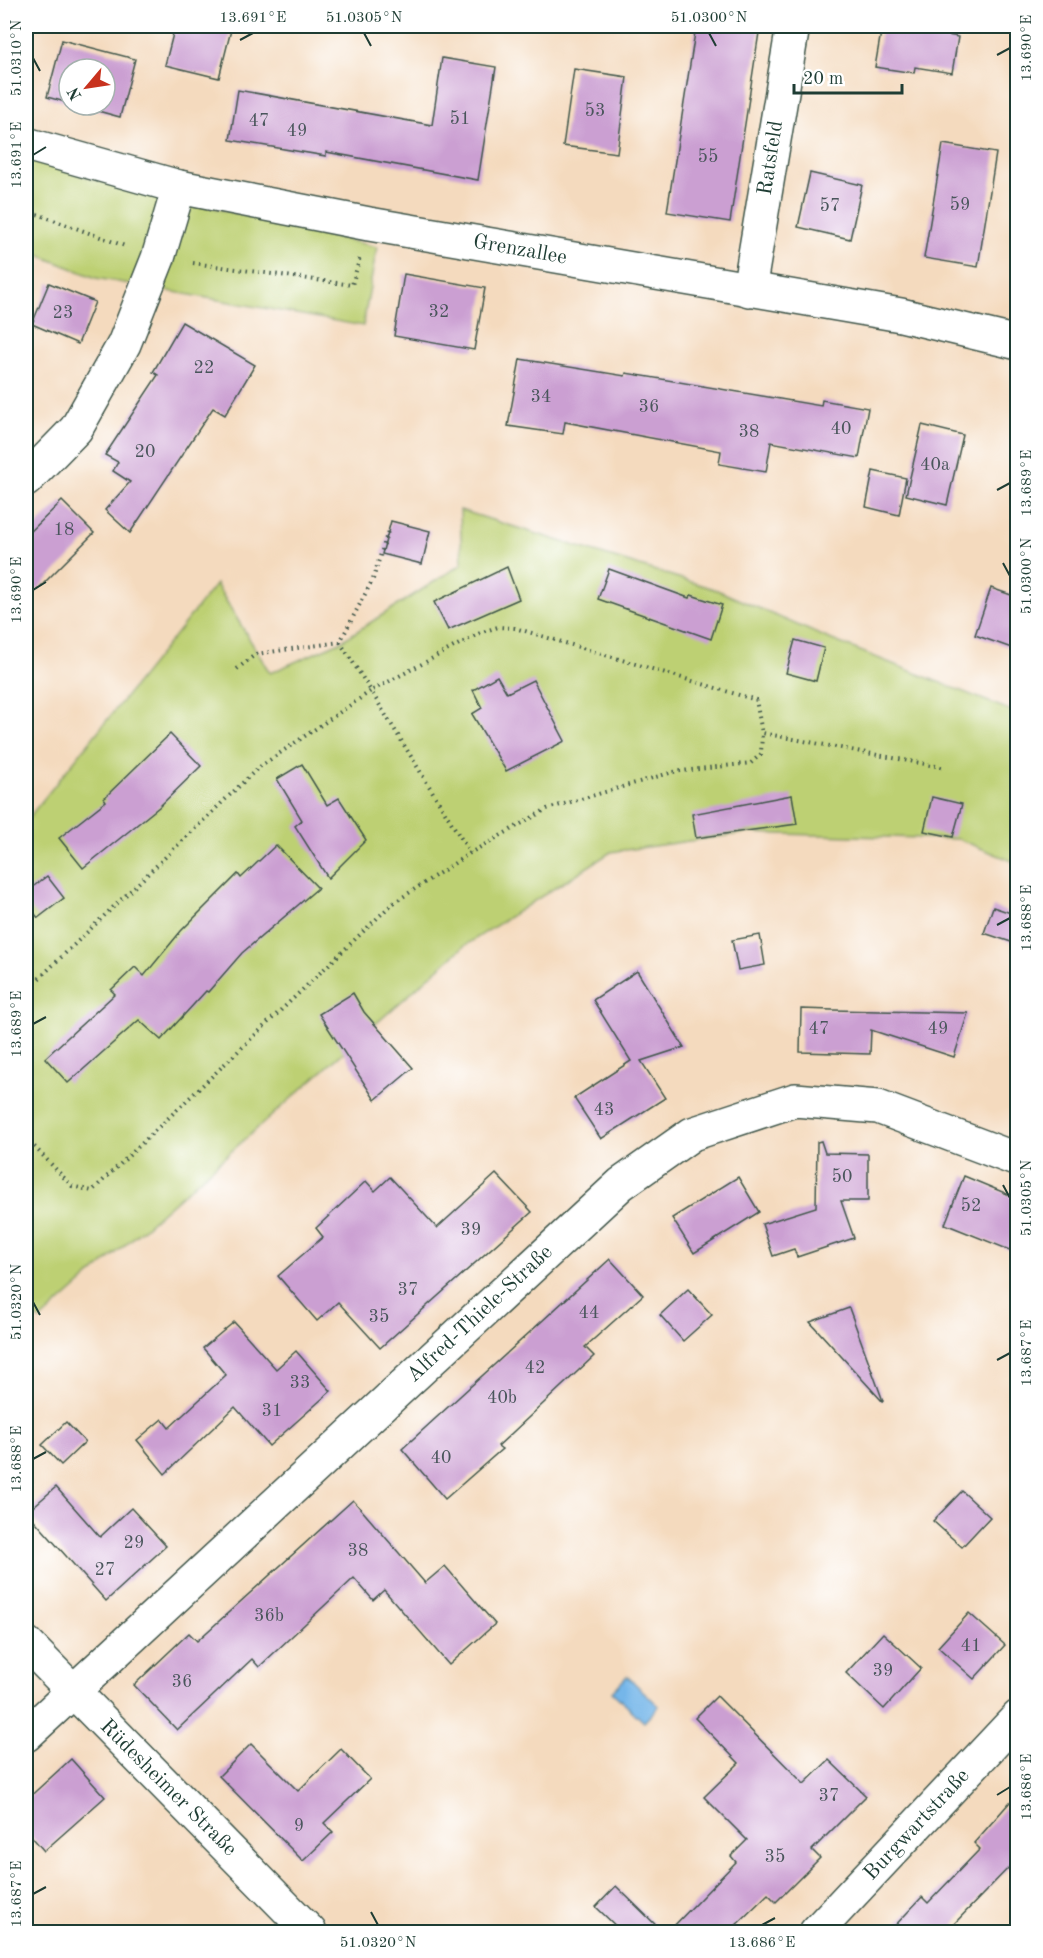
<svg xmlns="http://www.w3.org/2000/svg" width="1043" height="1958" font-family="'Old Standard TT',serif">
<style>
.green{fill:#bdd073;stroke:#6e8654;stroke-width:1.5}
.water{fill:#74b6e9;stroke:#4a7a8e;stroke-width:1.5}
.building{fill:#cb9fd2}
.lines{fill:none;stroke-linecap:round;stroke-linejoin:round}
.street-casing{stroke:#3f5549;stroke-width:36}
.path{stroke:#3f5549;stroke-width:4;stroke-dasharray:1.5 4.5;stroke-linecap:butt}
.street{stroke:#fff;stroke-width:33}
.ticks{fill:none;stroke:#1f3d34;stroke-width:2}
.labels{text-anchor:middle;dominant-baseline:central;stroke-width:4.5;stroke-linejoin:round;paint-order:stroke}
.number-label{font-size:18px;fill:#4a565c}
.street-label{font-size:21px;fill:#1f3d34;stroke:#fff}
.neatline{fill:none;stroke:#1f3d34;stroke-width:2}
.ticks-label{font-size:15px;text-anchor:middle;fill:#1f3d34}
</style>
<rect width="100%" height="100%" fill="#fff"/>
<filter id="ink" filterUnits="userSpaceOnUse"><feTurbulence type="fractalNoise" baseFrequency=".0167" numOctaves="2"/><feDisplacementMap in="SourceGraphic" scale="12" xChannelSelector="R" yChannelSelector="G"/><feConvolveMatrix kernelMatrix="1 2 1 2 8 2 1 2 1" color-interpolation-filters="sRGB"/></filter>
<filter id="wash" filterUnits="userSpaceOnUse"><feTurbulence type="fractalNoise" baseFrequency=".008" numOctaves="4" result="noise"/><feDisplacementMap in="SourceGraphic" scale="24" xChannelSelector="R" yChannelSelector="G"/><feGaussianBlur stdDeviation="1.35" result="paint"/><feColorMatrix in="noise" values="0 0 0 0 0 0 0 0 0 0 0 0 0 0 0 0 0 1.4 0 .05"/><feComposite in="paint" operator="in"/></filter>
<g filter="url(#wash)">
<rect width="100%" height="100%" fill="#f4dabe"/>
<g class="green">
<polygon points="26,157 93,179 377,247 363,326 96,278 26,250"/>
<polygon points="460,510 717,590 827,638 1017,713 1017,863 958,839 746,833 611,852 464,946 40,1320 26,1305 26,821 216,584 270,673 340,642 462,564"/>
</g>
<polygon class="water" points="627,1676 659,1706 644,1722 612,1692"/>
<g id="blocks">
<g class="building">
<polygon points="175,26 232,26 219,78 165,65"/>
<polygon points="696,26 760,26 730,222 667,212"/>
<polygon points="882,26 949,26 947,35 958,37 952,73 915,67 914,73 875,67"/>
<polygon points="62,40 135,59 120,117 76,105 105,105 105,69 69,69 69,103 47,97"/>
<polygon points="442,58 496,67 478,180 326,152 326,156 230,140 238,90 432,125"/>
<polygon points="574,69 627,77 617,153 563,146"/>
<polygon points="943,144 996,153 978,267 924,258"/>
<polygon points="810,173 862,185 850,239 798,227"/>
<polygon points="404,274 485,288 474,350 394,336"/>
<polygon points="49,283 95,302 78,344 32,324"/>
<polygon points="182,322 255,365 225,415 213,408 130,533 105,510 130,482 113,471 118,462 105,455 158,375 153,372"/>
<polygon points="520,359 625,376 626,373 821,406 822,400 868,408 859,458 771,442 766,472 719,464 721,451 565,422 563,434 508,426"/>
<polygon points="922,425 963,435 947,505 906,495"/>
<polygon points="873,471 906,478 899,515 866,507"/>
<polygon points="62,501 94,533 26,601 26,536"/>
<polygon points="391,521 430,531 422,564 382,554"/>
<polygon points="507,567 519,599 448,630 434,602"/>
<polygon points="609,569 689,598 691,595 722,605 711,639 598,599"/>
<polygon points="991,588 1017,597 1017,650 975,635"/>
<polygon points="795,640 824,648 816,681 786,673"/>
<polygon points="497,676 507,693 533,680 565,741 506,771 472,714 482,708 473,690"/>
<polygon points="170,734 201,766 159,807 83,868 59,838 106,801 104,798"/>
<polygon points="302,764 327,805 339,798 366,840 328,878 295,826 302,820 277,779"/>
<polygon points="792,795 797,824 696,838 692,814"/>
<polygon points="932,797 962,804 953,837 924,831"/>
<polygon points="276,845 318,888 242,953 208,992 206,991 161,1040 139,1020 68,1083 45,1058 115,994 111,990 135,967 144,976 181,931 238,874 241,878"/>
<polygon points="47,876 64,898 38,918 26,902 26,892"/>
<polygon points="993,907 1017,915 1017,944 984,933"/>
<polygon points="760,935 765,965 738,970 732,940"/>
<polygon points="637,971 684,1047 641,1061 665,1098 601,1139 574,1098 631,1061 593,1000"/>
<polygon points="353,993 364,1012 413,1068 375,1100 319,1014"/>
<polygon points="801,1009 833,1010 968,1013 954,1057 871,1030 870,1054 800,1052"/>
<polygon points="821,1141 825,1153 868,1154 868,1201 841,1201 854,1238 797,1257 794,1249 773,1256 762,1224 816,1207 817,1142"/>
<polygon points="496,1174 532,1212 380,1348 338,1302 317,1321 278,1276 323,1237 316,1228 366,1181 375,1191 390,1177 437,1228"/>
<polygon points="964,1176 1017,1198 1017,1253 945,1224"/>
<polygon points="738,1177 759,1212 694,1253 672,1218"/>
<polygon points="610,1259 643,1295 585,1347 594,1356 498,1446 502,1449 445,1499 402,1449"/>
<polygon points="688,1289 712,1315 683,1341 660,1315"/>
<polygon points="849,1308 883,1401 882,1401 810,1322"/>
<polygon points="234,1322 276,1369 296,1351 331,1391 269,1446 235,1407 165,1474 137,1440 162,1419 169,1428 226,1375 203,1348"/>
<polygon points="66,1422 85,1442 61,1465 42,1445"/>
<polygon points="56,1487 100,1537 131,1508 166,1546 106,1601 27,1512"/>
<polygon points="962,1491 990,1517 962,1547 933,1521"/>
<polygon points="353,1500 425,1583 445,1566 495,1624 449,1665 384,1590 373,1600 354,1578 259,1667 252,1659 177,1730 134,1685 189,1633 197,1641"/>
<polygon points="969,1613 1005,1645 974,1679 938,1647"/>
<polygon points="883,1633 921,1668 884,1709 846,1673"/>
<polygon points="717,1696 804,1784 829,1760 866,1796 812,1850 820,1858 776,1902 768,1894 729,1932 668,1932 736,1862 731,1856 747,1840 704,1797 739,1763 695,1718"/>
<polygon points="251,1744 298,1791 341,1749 370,1779 324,1823 333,1832 303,1861 219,1776"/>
<polygon points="71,1759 105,1797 44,1851 26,1830 26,1800"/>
<polygon points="1017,1794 1017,1859 953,1925 961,1932 889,1932 922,1897 928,1903 980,1849 974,1843"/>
<polygon points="616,1886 663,1932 622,1932 596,1907"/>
</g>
</g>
</g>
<g filter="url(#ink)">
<use href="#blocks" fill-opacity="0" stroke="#3f5549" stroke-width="1.5"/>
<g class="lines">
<g class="street-casing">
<g id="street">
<polyline points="26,144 179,187 369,224 901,315 1018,343"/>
<polyline points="749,290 793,26"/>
<polyline points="26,480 76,429 124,344 158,258 179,187"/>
<polyline points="26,1643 310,1932"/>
<polyline points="26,1735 621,1184 692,1134 795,1100 878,1107 1018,1160"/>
<polyline points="816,1932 1018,1717"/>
</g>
</g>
<g class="path">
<polyline points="26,210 125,246"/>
<polyline points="193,263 352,285 360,257"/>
<polyline points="340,642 371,691 482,632 498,627 515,628 756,700 762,733"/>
<polyline points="237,669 256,654 340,642 373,579 388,531"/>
<polyline points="26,991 258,768 371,691 470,853"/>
<polyline points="26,1138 72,1186 92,1191 392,904 470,853 547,809 673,772 751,763 761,754 762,733 946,768"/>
</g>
<use href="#street" class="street"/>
</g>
</g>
<path class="ticks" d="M364,33L371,46M709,33L716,46M240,40L253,33M997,55L1010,48M33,58L40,71M33,155L46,147M997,490L1010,483M1003,563L1010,576M33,590L46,582M997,925L1010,918M33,1024L46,1017M1003,1185L1010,1198M33,1302L40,1315M997,1360L1010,1353M33,1459L46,1452M997,1795L1010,1787M33,1894L46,1887M371,1912L378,1925M762,1925L775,1918"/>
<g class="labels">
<g class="number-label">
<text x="595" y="111">53</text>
<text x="460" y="119">51</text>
<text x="259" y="121">47</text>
<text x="297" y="131">49</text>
<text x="708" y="157">55</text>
<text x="960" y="205">59</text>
<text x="830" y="206">57</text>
<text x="439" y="312">32</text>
<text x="63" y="313">23</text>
<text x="204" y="368">22</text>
<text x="541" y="397">34</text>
<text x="649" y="407">36</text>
<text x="841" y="429">40</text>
<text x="749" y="432">38</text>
<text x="145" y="452">20</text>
<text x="935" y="465">40a</text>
<text x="64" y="530">18</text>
<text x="819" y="1029">47</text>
<text x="938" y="1029">49</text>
<text x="604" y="1110">43</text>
<text x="842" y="1177">50</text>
<text x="971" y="1206">52</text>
<text x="471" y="1230">39</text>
<text x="408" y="1290">37</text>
<text x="589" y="1313">44</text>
<text x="379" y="1317">35</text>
<text x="535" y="1368">42</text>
<text x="300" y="1383">33</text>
<text x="502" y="1398">40b</text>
<text x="272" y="1411">31</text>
<text x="441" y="1458">40</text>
<text x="134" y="1543">29</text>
<text x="358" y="1551">38</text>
<text x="105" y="1570">27</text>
<text x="269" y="1616">36b</text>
<text x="971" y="1646">41</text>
<text x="883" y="1671">39</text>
<text x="182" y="1682">36</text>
<text x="829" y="1796">37</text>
<text x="299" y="1826">9</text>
<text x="775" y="1857">35</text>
</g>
<g class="street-label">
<text transform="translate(771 158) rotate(-81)">Ratsfeld</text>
<text transform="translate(520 250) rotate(10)">Grenzallee</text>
<text transform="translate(480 1314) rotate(-43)">Alfred-Thiele-Straße</text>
<text transform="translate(168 1788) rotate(45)">Rüdesheimer Straße</text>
<text transform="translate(917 1825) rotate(-47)">Burgwartstraße</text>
</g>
</g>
<rect width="1043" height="1958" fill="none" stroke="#fff" stroke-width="66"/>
<g transform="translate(87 87) rotate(241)"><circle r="28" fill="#ffffff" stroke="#a5b1ae" stroke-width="1.5"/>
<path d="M0-4.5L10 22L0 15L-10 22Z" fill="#c8321e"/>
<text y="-9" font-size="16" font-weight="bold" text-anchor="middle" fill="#1f3d34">N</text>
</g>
<path d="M794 84v9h108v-9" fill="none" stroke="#1f3d34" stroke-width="3"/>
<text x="803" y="84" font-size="18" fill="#1f3d34" stroke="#ffffff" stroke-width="4.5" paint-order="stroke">20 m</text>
<rect x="33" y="33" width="977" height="1892" class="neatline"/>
<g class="ticks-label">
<text x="253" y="22">13.691°E</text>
<text x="364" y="22">51.0305°N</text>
<text x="709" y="22">51.0300°N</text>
<text transform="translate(1026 48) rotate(-90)" y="5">13.690°E</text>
<text transform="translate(16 58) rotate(-90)" y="5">51.0310°N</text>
<text transform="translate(16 155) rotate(-90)" y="5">13.691°E</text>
<text transform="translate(1026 483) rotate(-90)" y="5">13.689°E</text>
<text transform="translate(1026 576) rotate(-90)" y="5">51.0300°N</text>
<text transform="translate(16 590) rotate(-90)" y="5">13.690°E</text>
<text transform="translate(1026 918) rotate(-90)" y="5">13.688°E</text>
<text transform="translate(16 1024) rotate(-90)" y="5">13.689°E</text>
<text transform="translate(1026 1198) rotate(-90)" y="5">51.0305°N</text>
<text transform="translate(16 1302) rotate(-90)" y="5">51.0320°N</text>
<text transform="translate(1026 1353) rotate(-90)" y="5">13.687°E</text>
<text transform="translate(16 1459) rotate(-90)" y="5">13.688°E</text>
<text transform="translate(1026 1787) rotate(-90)" y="5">13.686°E</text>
<text transform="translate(16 1894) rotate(-90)" y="5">13.687°E</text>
<text x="378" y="1947">51.0320°N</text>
<text x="762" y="1947">13.686°E</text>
</g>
</svg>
